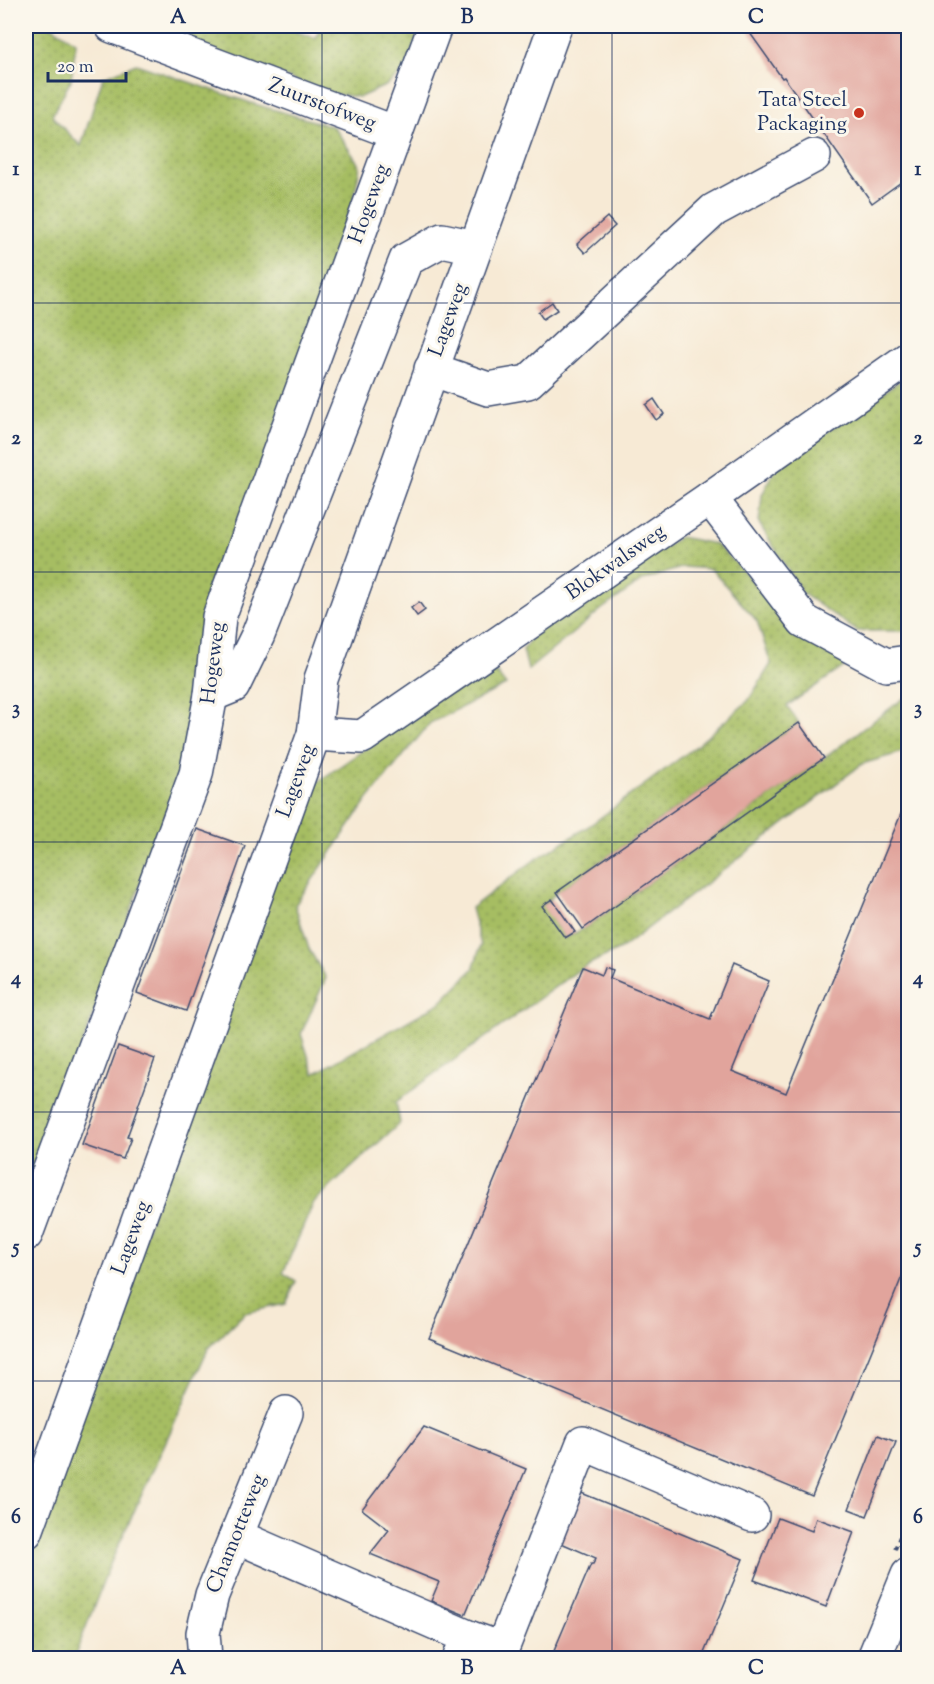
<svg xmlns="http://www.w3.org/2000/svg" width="934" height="1684" font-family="'Sorts Mill Goudy',serif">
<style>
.grass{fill:url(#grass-dots);stroke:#607660;stroke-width:1.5}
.building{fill:#e1a49c}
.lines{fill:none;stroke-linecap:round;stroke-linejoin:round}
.minor-casing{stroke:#3c4b70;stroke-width:36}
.path{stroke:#3c4b70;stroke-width:4;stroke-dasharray:4.5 4.5;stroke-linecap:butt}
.minor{stroke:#fff;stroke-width:33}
.grid{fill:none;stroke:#1b2f5e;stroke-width:1.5;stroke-opacity:0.55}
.poi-dot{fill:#c8321e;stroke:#fbf7ec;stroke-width:2}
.labels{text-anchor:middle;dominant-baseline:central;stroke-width:6;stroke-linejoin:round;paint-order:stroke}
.poi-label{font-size:21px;fill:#1b2f5e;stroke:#fbf7ec;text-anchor:end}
.street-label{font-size:21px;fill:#1b2f5e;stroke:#fbf7ec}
.neatline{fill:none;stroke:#1b2f5e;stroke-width:2}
.grid-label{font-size:20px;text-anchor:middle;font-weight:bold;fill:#1b2f5e}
</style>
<defs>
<pattern id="grass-dots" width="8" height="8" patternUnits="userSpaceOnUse" patternTransform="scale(1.5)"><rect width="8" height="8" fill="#a6bd62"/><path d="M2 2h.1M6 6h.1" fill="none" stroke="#869a54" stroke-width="1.8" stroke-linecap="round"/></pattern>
</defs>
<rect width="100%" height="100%" fill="#fbf7ec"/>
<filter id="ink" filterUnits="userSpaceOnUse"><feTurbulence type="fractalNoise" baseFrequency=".0167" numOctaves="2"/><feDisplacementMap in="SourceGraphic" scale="12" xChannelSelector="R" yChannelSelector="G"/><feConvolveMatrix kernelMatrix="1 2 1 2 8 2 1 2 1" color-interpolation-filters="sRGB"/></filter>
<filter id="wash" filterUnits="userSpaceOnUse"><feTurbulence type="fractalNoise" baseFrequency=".008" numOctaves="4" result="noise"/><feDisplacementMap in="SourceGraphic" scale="24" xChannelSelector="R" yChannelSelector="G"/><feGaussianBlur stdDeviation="1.35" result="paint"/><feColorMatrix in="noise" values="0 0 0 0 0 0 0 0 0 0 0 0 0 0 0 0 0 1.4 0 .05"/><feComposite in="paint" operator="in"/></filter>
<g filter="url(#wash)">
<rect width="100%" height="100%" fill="#f7ead5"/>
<g class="grass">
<polygon points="26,26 51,26 76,42 71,80 52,116 81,146 103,77 136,64 251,103 334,127 360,166 350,220 187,675 187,755 26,1201"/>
<polygon points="147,26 195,26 211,32 214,26 279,26 316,38 320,26 329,26 362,32 369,26 421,26 406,69 387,85 360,97 332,94"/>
<polygon points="908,375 908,631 857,631 802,593 759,523 762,495 776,468"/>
<polygon points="680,537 715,544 743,570 800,636 848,664 787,706 799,723 557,892 543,906 565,938 583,929 824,758 908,695 908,755 903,752 862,764 622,948 583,967 396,1102 400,1123 314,1202 283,1273 296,1281 286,1304 245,1313 208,1349 111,1562 74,1658 26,1658 26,1563 306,790 477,671 497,673 506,685 430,723 368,799 295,905 309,949 326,978 301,1034 314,1074 440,1003 473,969 481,945 471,908 533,861 589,826 695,747 748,701 771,664 757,621 711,569 684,567 643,580 602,609 528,670 523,650 532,636"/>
</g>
<g id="blocks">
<g class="building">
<polygon points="745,26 908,26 908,177 872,203 784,77 782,78"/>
<polygon points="607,217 615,226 585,253 577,244"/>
<polygon points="552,302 557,310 543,319 538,312"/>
<polygon points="654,399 664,414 656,420 646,405"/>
<polygon points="419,602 425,610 417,616 411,608"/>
<polygon points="799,723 824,758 583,929 557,892"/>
<polygon points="908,797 908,1262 812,1496 429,1338 583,967 602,975 605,967 613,970 610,978 710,1019 732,965 769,981 732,1071 786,1093"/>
<polygon points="197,829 245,846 186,1011 137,993"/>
<polygon points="552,899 575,932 565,938 542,906"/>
<polygon points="118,1046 155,1059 127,1137 131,1138 123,1159 82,1145"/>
<polygon points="424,1427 526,1469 465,1615 431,1601 439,1582 370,1554 389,1530 362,1509"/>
<polygon points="878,1435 896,1442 867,1516 849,1509"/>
<polygon points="579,1492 743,1559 702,1658 551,1658 591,1564 593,1564 596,1558 559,1542"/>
<polygon points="778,1518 812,1531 816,1518 854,1532 826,1607 754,1580"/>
</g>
</g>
</g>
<g filter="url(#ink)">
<use href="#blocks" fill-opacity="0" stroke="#3c4b70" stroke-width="1.5"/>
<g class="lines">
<g class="minor-casing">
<g id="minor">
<polyline points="112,26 396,133"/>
<polyline points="431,369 488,389 528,382 714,210 814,156"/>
<polyline points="710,498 804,621 886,665 908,662"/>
<polyline points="211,695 233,686 258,635 406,260 442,240 475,247"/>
<polyline points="314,734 362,737 710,498 908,359"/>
<polyline points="26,1234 196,774 211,695 219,617 435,26"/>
<polyline points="26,1532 314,734 321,679 555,26"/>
<polyline points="236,1536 468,1637 460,1657"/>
<polyline points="468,1637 502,1649 583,1443 752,1515"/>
<polyline points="205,1658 203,1633 212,1595 286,1413"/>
<polyline points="874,1658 908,1575"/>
</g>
</g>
<polyline class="path" points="895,1549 908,1516"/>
<use href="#minor" class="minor"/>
</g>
</g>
<path class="grid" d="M322,26V1658M612,26V1658M26,303H908M26,572H908M26,842H908M26,1112H908M26,1381H908"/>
<circle class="poi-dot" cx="859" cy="113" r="6"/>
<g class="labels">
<g class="poi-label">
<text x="847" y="101">Tata Steel<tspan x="847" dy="24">Packaging</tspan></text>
</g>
<g class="street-label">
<text transform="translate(322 105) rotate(21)">Zuurstofweg</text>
<text transform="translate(370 204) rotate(-70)">Hogeweg</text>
<text transform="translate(449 320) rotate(-70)">Lageweg</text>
<text transform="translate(616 563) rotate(-35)">Blokwalsweg</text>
<text transform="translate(214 663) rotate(-83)">Hogeweg</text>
<text transform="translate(297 781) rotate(-70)">Lageweg</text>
<text transform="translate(132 1238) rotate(-70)">Lageweg</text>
<text transform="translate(237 1534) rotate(-68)">Chamotteweg</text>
</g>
</g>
<rect width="934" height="1684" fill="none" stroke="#fbf7ec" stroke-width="66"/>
<path d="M48 72v9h78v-9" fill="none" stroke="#1b2f5e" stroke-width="3"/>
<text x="57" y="72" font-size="18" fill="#1b2f5e" stroke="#fbf7ec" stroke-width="4.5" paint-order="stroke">20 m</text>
<rect x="33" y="33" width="868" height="1618" class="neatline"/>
<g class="grid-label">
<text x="178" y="23">A</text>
<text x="467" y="23">B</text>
<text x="756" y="23">C</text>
<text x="16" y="175">1</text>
<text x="918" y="175">1</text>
<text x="16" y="444">2</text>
<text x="918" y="444">2</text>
<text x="16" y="714">3</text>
<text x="918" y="714">3</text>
<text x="16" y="984">4</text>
<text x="918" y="984">4</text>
<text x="16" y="1253">5</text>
<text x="918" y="1253">5</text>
<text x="16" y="1523">6</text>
<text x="918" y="1523">6</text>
<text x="178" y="1674">A</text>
<text x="467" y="1674">B</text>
<text x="756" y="1674">C</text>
</g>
</svg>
